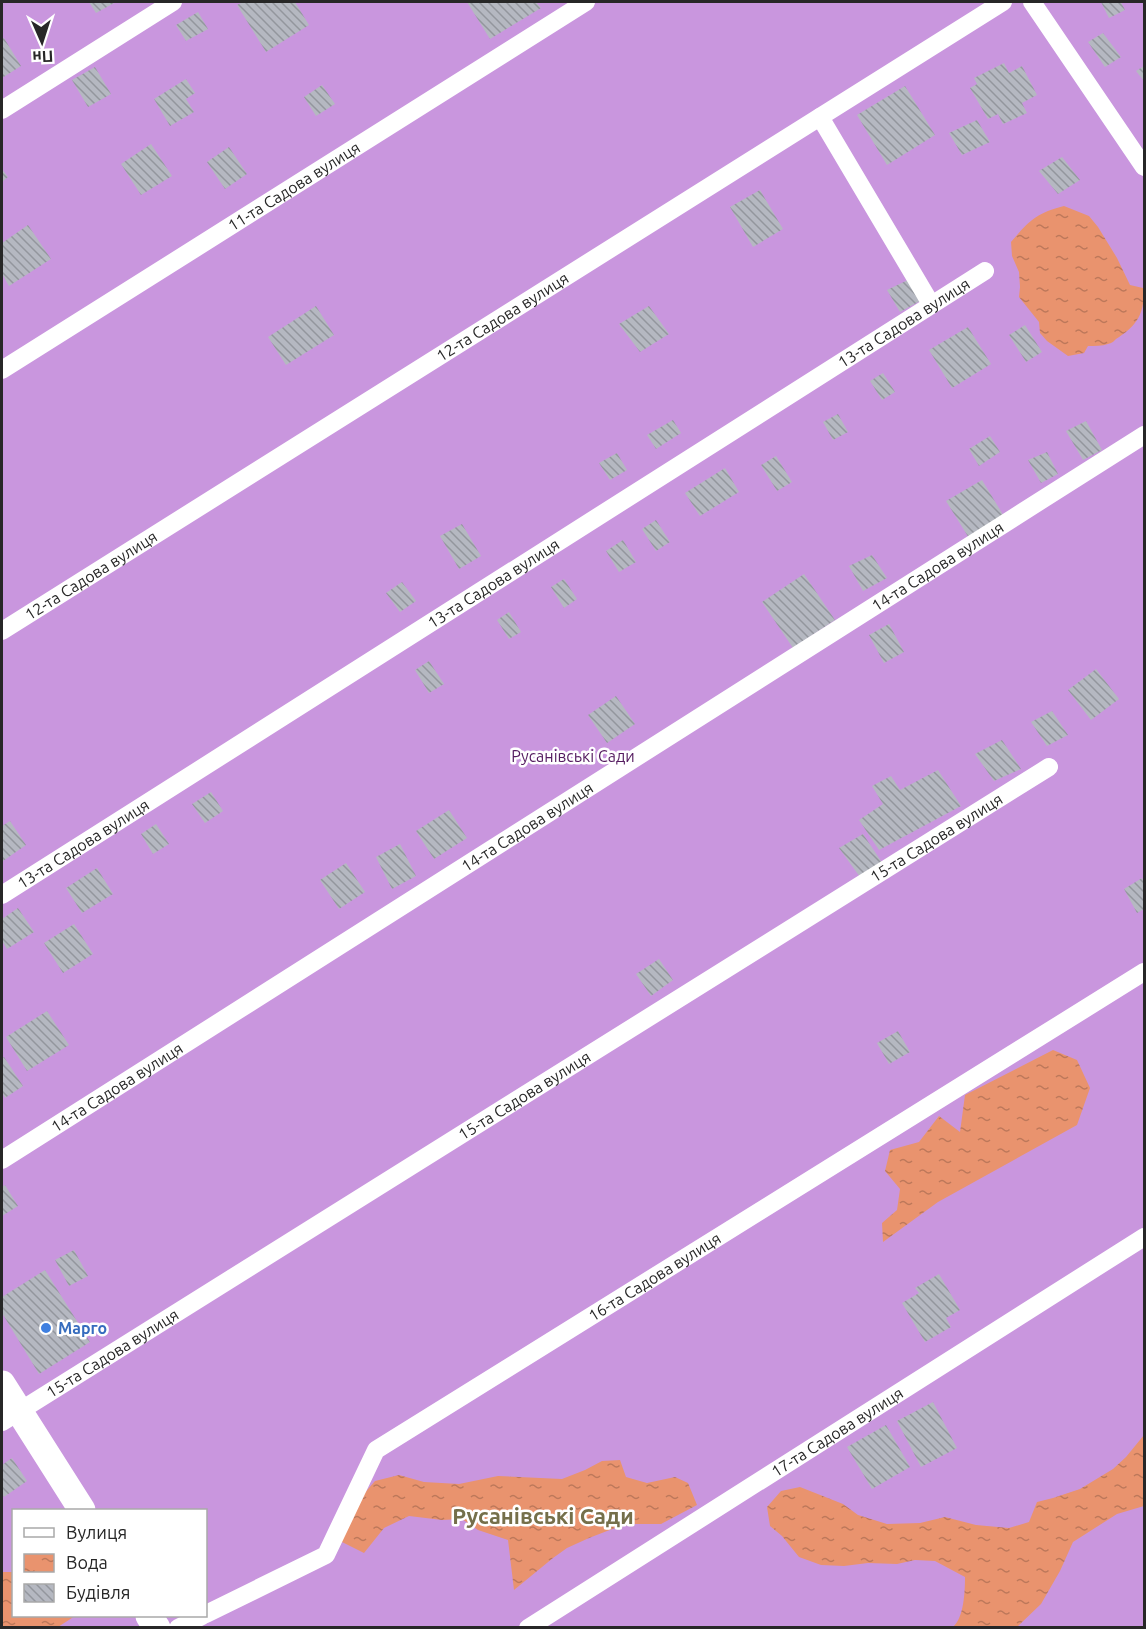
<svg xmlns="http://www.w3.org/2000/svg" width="1146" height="1629" font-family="Ubuntu,sans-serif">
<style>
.garden{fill:#c996de;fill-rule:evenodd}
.water{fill:url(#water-ripples)}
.building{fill:url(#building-back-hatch)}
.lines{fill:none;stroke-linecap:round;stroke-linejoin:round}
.street{stroke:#fff;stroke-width:18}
.secondary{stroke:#fff;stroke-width:27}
.shop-dot{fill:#3f7fe0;stroke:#fff;stroke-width:2}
.labels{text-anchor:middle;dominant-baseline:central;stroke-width:5;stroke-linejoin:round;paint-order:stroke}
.street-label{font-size:16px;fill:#272727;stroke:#fff}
.park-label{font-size:16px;fill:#541b5f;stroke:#fff}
.shop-label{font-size:16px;font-weight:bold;fill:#366cbe;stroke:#fff;text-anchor:start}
.district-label{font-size:22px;font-weight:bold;fill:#756f4a;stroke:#fff}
</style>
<defs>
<pattern id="water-ripples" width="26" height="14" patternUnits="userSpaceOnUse" patternTransform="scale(1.5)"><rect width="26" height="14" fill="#e9936e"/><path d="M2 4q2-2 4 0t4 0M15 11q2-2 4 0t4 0" fill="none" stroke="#bd785a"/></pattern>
<pattern id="building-back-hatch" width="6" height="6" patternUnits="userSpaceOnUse" patternTransform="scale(1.5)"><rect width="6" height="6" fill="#b5b8c1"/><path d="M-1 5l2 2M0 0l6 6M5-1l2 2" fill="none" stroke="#93969d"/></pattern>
</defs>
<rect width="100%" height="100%" fill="#d8dfe9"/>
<path class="garden" d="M2,2H1144V1627L2,1628ZM14,1510H206V1616H14Z"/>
<g class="water">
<path d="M1064,206L1089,216L1098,227L1117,258L1130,285L1143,288C1146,313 1136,327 1116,339C1113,342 1112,343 1108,344C1102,346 1095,346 1088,346L1084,353L1068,356L1047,341L1040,333L1039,322L1019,297L1020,287L1019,272L1012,256L1011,242C1029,221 1036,213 1064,206Z"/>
<polygon points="1053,1050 1077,1060 1090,1088 1077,1125 938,1202 883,1242 882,1223 897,1210 900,1189 885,1171 890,1150 919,1142 939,1116 960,1132 965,1095"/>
<path d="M1144,1435V1506L1117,1514L1073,1542L1060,1571L1041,1604L1017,1627H953C964,1618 965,1591 965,1577L935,1561L915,1560L897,1564L868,1563L844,1566L821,1565L799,1557L782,1536L770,1526L767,1507L781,1491L800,1487L843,1504L858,1515L887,1524L920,1523L945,1517L976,1525L1009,1528L1029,1522L1037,1502L1053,1498L1080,1489L1113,1469L1126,1457Z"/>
<polygon points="620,1460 626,1477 647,1483 675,1477 688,1483 697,1505 661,1524 636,1524 620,1526 589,1538 567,1548 553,1558 514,1590 508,1540 478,1530 462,1519 442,1520 409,1516 384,1528 364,1553 340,1541 362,1496 375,1481 399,1475 424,1482 459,1484 498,1476 562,1479 585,1470 602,1461"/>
<polygon points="2,1572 13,1572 14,1616 75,1616 58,1627 2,1627"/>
</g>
<g class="building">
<polygon points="89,2 116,2 96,13"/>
<polygon points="243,2 295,2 309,25 266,52 237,5"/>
<polygon points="467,2 536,2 541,8 490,39"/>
<polygon points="1101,2 1121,2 1125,10 1109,18"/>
<polygon points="198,12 208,29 186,41 176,25"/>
<polygon points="1103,33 1121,57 1105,67 1088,42"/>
<polygon points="4,38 21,66 2,78 2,39"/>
<polygon points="1004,63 1009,73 1022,66 1037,95 1022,103 1027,113 1003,124 998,114 988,119 970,88 977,84 974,78"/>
<polygon points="1144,66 1144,81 1136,71"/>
<polygon points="95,67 111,94 88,107 72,80"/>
<polygon points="186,79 195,93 186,99 194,112 170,126 154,99"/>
<polygon points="322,85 335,104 316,116 304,97"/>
<polygon points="905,86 935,135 887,165 857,115"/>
<polygon points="977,120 990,142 962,155 949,133"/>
<polygon points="151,144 172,176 141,195 121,164"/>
<polygon points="229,147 247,174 225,189 207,162"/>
<polygon points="1062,157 1080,180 1058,194 1039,171"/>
<polygon points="2,169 8,177 2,182"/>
<polygon points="760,190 783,229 753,247 730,207"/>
<polygon points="28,225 51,259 9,286 2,274 2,243"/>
<polygon points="910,279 922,300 900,312 887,290"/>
<polygon points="316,306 334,335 286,365 268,337"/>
<polygon points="649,306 669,334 640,352 619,324"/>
<polygon points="1025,325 1042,352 1026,362 1009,335"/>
<polygon points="968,327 991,364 952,388 929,350"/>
<polygon points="883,373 895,392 882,400 870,381"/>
<polygon points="838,414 848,432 833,440 823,422"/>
<polygon points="673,420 681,433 656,449 647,435"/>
<polygon points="1086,421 1102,450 1083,460 1066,431"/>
<polygon points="990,436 1000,452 979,466 969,449"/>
<polygon points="1047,452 1058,474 1041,483 1028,460"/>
<polygon points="617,453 627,470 610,480 599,463"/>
<polygon points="776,456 792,482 777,491 761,465"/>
<polygon points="725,468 739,492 700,516 685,493"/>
<polygon points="982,480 1005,518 969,538 946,501"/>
<polygon points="656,520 670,542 656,551 642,529"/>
<polygon points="462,524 481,556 459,569 440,536"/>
<polygon points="623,540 636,562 619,572 606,551"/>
<polygon points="872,555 887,578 863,591 849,566"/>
<polygon points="804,574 835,620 793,648 762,602"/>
<polygon points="564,579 577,599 564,608 551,587"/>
<polygon points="402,582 416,601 400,612 386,593"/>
<polygon points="509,612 521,632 509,639 497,620"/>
<polygon points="889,624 904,652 884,663 869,635"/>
<polygon points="429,661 444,684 429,693 415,670"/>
<polygon points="1096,669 1119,699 1091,720 1068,690"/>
<polygon points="616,696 635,724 607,743 588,715"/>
<polygon points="1052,711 1068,735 1047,746 1031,722"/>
<polygon points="1002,740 1021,769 994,781 975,754"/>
<polygon points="938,770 961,806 879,850 859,820 883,804 872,786 891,776 900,790"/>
<polygon points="211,792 223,811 205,823 192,804"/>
<polygon points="449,810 467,838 434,859 416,831"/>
<polygon points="10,821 26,845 3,861 2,858 2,826"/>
<polygon points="156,824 169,844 153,854 141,834"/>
<polygon points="863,834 883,864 860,877 839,848"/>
<polygon points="400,844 416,876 392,889 376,857"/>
<polygon points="346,863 365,892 339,909 320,880"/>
<polygon points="97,868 113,894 82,913 66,888"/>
<polygon points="1142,878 1144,883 1144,909 1137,913 1124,889"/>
<polygon points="18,908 34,932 7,949 2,941 2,919"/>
<polygon points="74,924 93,954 63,973 44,943"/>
<polygon points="659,959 673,980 651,996 636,974"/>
<polygon points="47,1011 69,1045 27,1071 6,1037"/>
<polygon points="898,1031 910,1052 889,1064 877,1043"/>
<polygon points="4,1057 23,1086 5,1098 2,1093 2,1058"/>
<polygon points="5,1185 18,1206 2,1216 2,1187"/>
<polygon points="74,1250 88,1276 69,1286 55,1260"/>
<polygon points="45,1270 90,1342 39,1374 2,1313 2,1297"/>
<polygon points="939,1274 960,1310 946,1318 951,1327 925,1342 902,1303 919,1293 915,1288"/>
<polygon points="933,1402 957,1448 921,1467 897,1421"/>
<polygon points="886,1425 910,1467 872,1489 847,1447"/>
<polygon points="12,1458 27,1481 4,1497 2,1493 2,1465"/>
</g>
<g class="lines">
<g class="street">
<polyline points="1032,2 1144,167"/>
<polyline points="2,110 173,2"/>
<polyline points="820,117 931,304"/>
<path id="s1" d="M2,370L586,2"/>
<path id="s2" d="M2,631L1003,2"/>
<path id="s3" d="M2,895L985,271"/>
<path id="s4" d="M2,1160L1144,435"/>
<path id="s5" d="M2,1422L1049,767"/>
<path id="s6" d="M206,1614L326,1555L376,1450L1144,972"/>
<polyline points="178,1628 202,1616"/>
<path id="s7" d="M528,1628L1144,1237"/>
</g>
<g class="secondary">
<polyline points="2,1384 82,1510"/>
<polyline points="149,1616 157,1628"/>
</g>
</g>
<circle class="shop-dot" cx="46" cy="1328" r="6"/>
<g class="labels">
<g class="street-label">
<text stroke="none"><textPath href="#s1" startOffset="345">11-та Садова вулиця</textPath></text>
<text stroke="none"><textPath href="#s2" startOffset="591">12-та Садова вулиця</textPath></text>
<text stroke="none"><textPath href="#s3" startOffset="1068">13-та Садова вулиця</textPath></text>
<text stroke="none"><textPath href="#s4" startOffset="1108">14-та Садова вулиця</textPath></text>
<text stroke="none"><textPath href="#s2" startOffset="105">12-та Садова вулиця</textPath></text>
<text stroke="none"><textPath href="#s3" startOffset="582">13-та Садова вулиця</textPath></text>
<text stroke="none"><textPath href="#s4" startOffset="622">14-та Садова вулиця</textPath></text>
<text stroke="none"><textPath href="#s5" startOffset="1102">15-та Садова вулиця</textPath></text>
<text stroke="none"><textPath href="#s3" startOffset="96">13-та Садова вулиця</textPath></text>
<text stroke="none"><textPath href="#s4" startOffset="136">14-та Садова вулиця</textPath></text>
<text stroke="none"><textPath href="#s5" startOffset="616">15-та Садова вулиця</textPath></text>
<text stroke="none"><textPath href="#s6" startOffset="578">16-та Садова вулиця</textPath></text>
<text stroke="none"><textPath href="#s5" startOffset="130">15-та Садова вулиця</textPath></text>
<text stroke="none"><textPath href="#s7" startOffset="366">17-та Садова вулиця</textPath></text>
</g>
<g class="park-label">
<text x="573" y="756">Русанівські Сади</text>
</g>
<g class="shop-label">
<text x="58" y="1328">Марго</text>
</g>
<g class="district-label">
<text x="543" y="1515">Русанівські Сади</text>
</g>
</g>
<rect width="1146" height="1629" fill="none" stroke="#272727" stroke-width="6"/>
<rect x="12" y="1509" width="195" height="108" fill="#ffffff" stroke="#a9a9a9" stroke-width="1.5"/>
<rect x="24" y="1528" width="30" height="9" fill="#ffffff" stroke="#a9a9a9" stroke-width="1.5"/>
<text x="66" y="1539" font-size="18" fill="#272727">Вулиця</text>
<rect x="24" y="1554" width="30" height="18" fill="url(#water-ripples)" stroke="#a9a9a9" stroke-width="1.5"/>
<text x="66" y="1569" font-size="18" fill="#272727">Вода</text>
<rect x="24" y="1584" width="30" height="18" fill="url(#building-back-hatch)" stroke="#a9a9a9" stroke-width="1.5"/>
<text x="66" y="1599" font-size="18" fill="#272727">Будівля</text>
<g transform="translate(42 42) rotate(177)" stroke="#ffffff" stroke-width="4.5" paint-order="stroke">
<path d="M0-4.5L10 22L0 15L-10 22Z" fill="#272727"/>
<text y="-9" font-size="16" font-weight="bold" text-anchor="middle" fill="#272727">Пн</text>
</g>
</svg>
